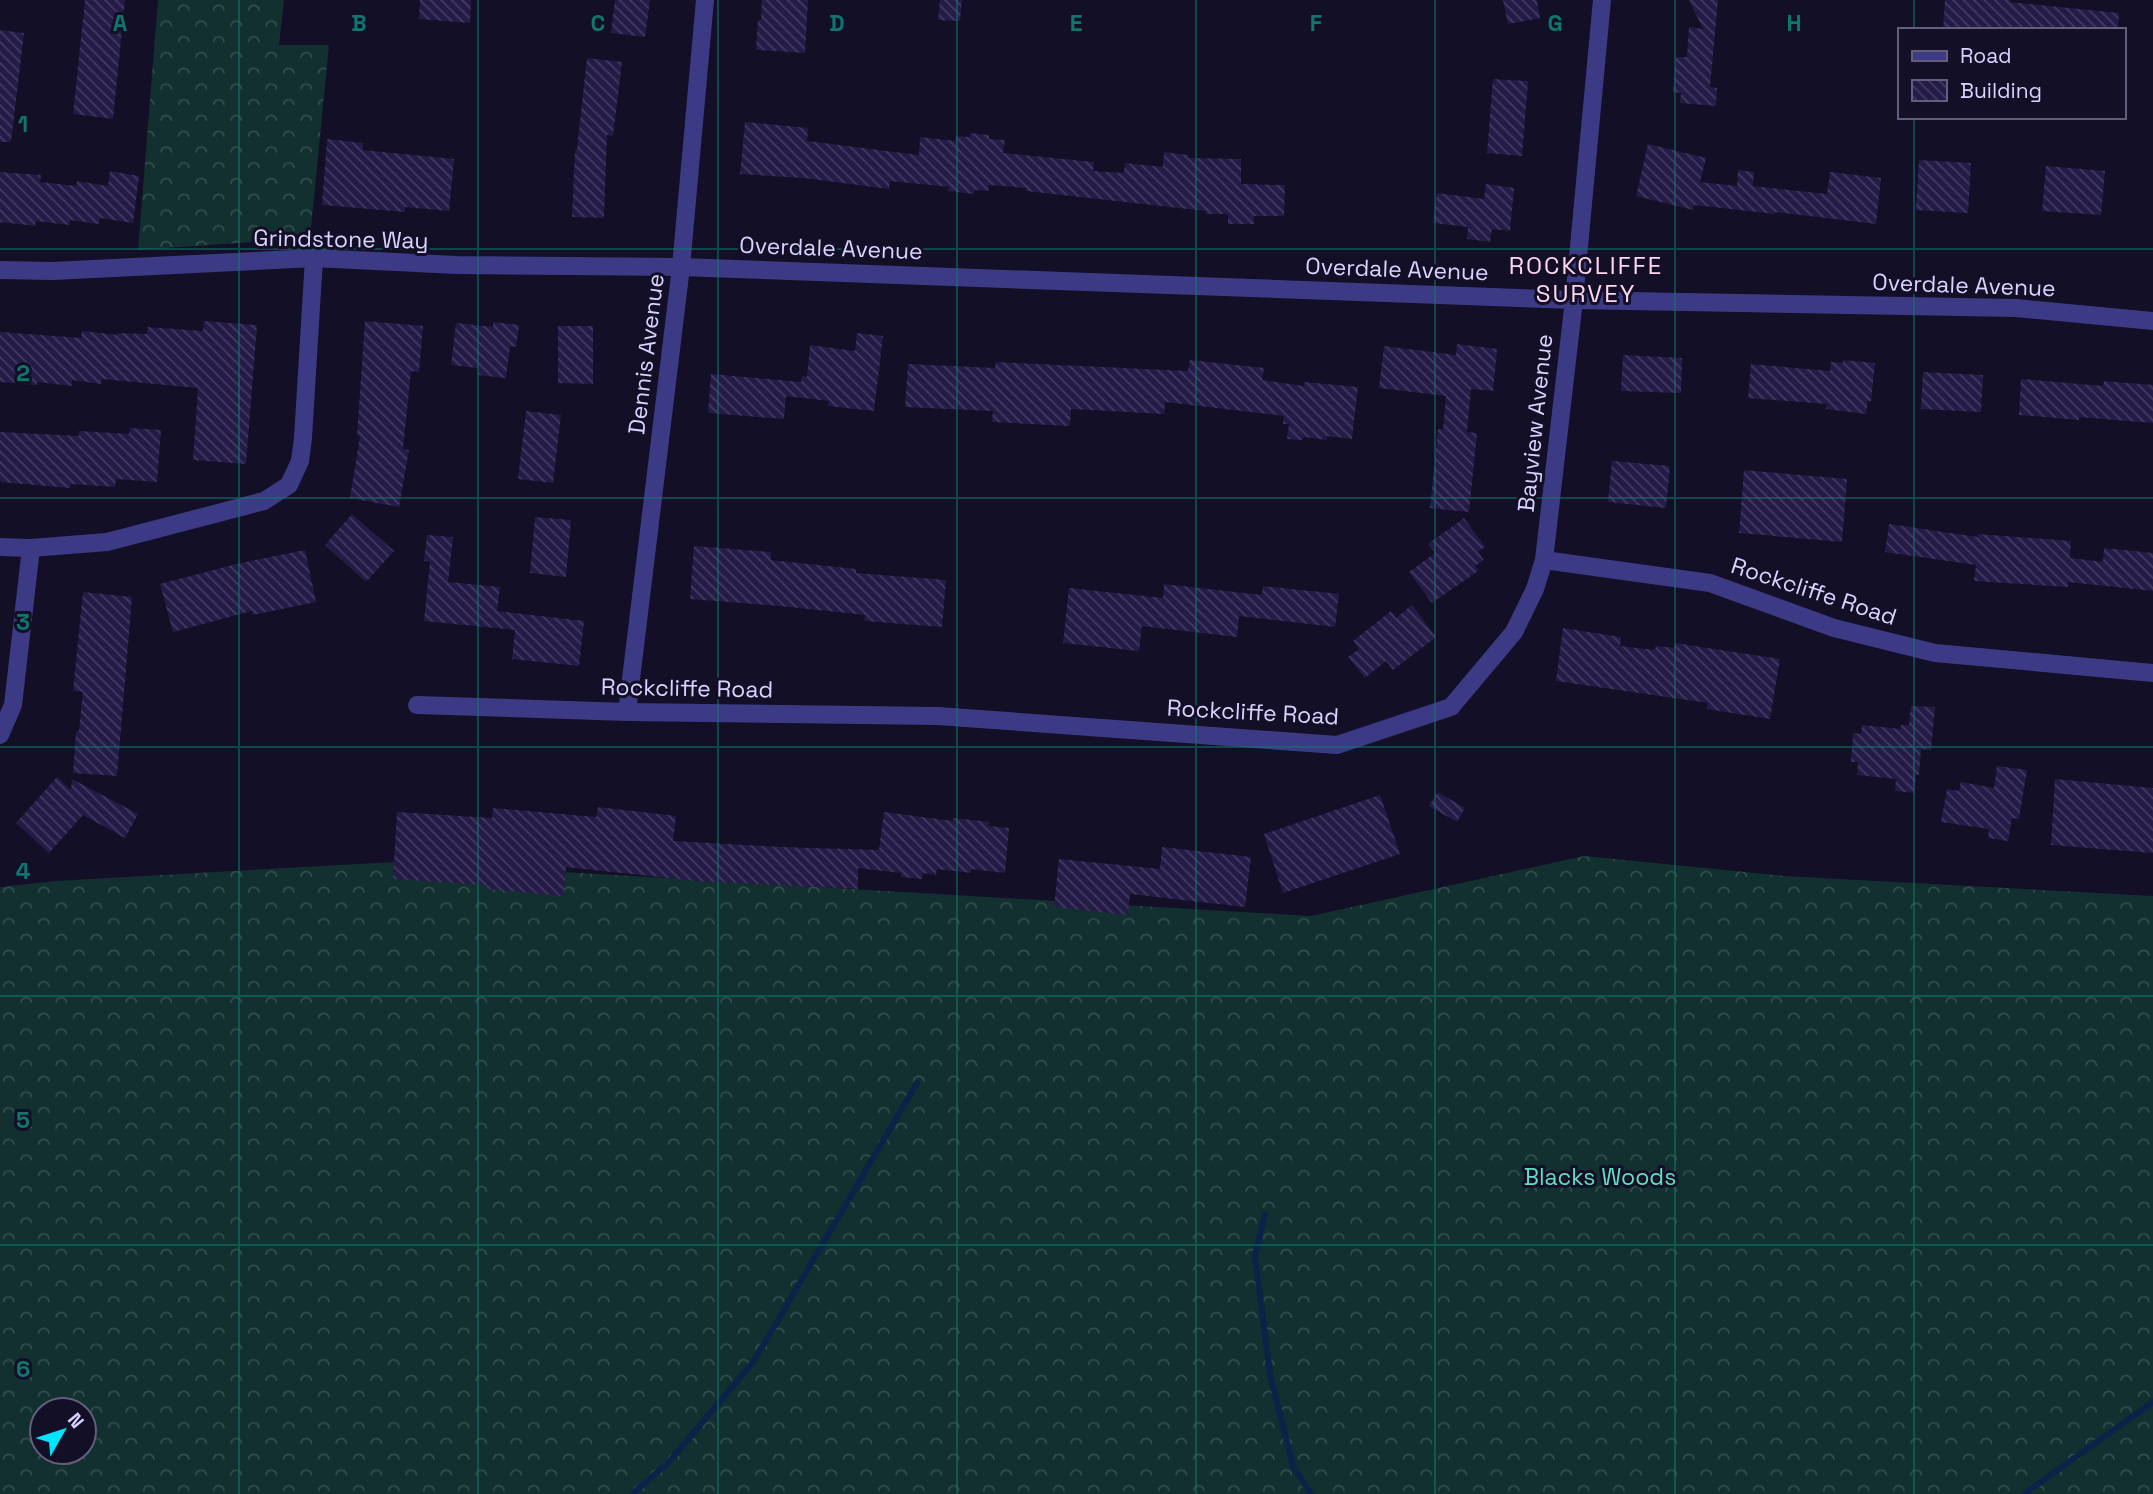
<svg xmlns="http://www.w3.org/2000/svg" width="2153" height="1494" font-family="'Space Grotesk',sans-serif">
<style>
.forest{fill:url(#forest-crowns);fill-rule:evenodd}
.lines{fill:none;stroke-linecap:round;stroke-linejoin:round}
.stream{stroke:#0c2248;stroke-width:6}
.building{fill:url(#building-back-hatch)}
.minor{stroke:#3d3a85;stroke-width:18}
.grid{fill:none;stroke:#0f766e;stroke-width:2;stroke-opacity:0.55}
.labels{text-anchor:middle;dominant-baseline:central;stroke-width:6;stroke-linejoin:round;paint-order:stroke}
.street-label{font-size:23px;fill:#d9d4ff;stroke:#130f26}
.park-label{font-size:23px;fill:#5fe0c0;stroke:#130f26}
.neighbourhood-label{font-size:24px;letter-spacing:2px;fill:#ffd6f0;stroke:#130f26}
.grid-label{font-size:23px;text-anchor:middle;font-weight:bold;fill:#0f766e;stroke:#130f26;stroke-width:6;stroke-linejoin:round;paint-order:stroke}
</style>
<defs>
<pattern id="forest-crowns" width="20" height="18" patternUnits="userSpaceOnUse" patternTransform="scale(1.75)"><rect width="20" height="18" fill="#12302f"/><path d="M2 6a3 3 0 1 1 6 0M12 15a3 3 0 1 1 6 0" fill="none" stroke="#344d4e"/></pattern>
<pattern id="building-back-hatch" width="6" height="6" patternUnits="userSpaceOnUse" patternTransform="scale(1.75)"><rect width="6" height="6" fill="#241b47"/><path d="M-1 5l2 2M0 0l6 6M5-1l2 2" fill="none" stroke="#433b63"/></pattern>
</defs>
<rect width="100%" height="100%" fill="#130f26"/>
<g class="forest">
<polygon points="158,0 284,0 279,45 329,45 310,238 138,250"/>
<path d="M1584,856L1785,876L2153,896V1494H0V887L56,881L394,862L1311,916ZM42,1410H84V1452H42Z"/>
</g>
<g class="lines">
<g class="stream">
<polyline points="1265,1214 1255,1256 1270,1374 1293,1466 1311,1494"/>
<polyline points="632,1494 669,1462 754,1361 917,1083"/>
<polyline points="2024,1494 2153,1402"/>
</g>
</g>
<g class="building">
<polygon points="85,0 125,0 113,119 73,114"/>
<polygon points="420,0 471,0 470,23 419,19"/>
<polygon points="615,0 650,0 645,37 611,33"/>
<polygon points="762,0 808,0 805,53 756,50 758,20 761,20"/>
<polygon points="940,0 962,0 960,21 938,20"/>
<polygon points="1503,0 1537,0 1540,18 1508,24"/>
<polygon points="1689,0 1718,0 1710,87 1717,88 1716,106 1680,103 1681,93 1673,92 1676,57 1687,57 1689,27 1703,29"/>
<polygon points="1945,0 2010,0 2010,2 2119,13 2118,30 1943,30"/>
<polygon points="0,30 24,33 11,142 0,142"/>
<polygon points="587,58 622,62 613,136 607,135 604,218 572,217 575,149 577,149"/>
<polygon points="1493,79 1528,81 1522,156 1487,153"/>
<polygon points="745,122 808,128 807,141 919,155 920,137 955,141 956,136 970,137 970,133 989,135 989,139 1005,140 1003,153 1094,162 1093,171 1124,173 1125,163 1163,167 1164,152 1188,155 1188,158 1241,159 1241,184 1285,185 1284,216 1254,216 1254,224 1228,224 1228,214 1206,214 1206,211 1026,191 1026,188 989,185 988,191 975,190 974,194 948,191 949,187 890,181 889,189 804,178 740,174"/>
<polygon points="327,139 363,143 363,150 454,159 449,211 405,207 405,212 322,205"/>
<polygon points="1648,144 1706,158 1700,182 1737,186 1738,170 1754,172 1753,186 1827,194 1830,172 1881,178 1876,224 1775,212 1775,214 1694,205 1693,210 1636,196"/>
<polygon points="1919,160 1971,163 1968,213 1916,210"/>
<polygon points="2046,166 2105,171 2101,215 2042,211"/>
<polygon points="110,171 139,176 133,223 100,218 99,224 70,220 69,225 36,221 35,226 0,222 0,172 41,175 40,182 76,186 77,181 108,186"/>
<polygon points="1486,184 1514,188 1510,231 1492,229 1490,242 1467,239 1468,227 1433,223 1437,193 1484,199"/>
<polygon points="204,321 257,325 246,464 193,460 198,388 102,379 101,384 72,380 72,386 37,382 37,385 0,382 0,332 81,338 82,331 117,335 117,333 147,334 147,327 203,331"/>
<polygon points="365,321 423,326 419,372 411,371 403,449 409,450 399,507 350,498 360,436 357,436"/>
<polygon points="493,322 519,325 516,347 510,346 506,378 478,375 479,368 451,365 456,323 493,327"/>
<polygon points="558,326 593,326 593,384 558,383"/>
<polygon points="857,333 883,336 874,411 828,406 829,401 786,396 784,419 708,413 711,374 801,382 802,376 807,377 810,345 855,351"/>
<polygon points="1457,344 1497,349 1493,391 1471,389 1467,432 1477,433 1469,512 1430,508 1438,429 1443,429 1446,396 1379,388 1384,346 1456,355"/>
<polygon points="1623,355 1682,358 1681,393 1621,391"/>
<polygon points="1190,360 1264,368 1262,380 1304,386 1304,382 1358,387 1352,439 1327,436 1327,440 1304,437 1302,440 1287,439 1289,424 1283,424 1284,416 1165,402 1164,414 1071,409 1070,426 992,422 993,411 905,407 908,364 995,368 996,362 1188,371"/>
<polygon points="1843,360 1875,363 1871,401 1868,401 1866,414 1826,409 1827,404 1748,398 1751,364 1830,371 1831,362 1843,363"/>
<polygon points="1923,372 1983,375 1981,412 1921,409"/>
<polygon points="2021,379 2103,386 2104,381 2153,385 2153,423 2079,417 2079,420 2019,415"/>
<polygon points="526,411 561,415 553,483 518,479"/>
<polygon points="130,428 161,430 157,482 116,479 115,487 71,484 70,488 0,482 0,432 79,436 79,431 129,434"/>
<polygon points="1612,461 1670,466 1666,508 1608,502"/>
<polygon points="1744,470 1847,479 1842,542 1739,533"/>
<polygon points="352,514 394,551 366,582 325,545"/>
<polygon points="535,517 571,520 566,577 530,573"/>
<polygon points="1464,518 1485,547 1478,552 1484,560 1475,566 1478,571 1432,603 1409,572 1435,553 1428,544"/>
<polygon points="1889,524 1978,537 1978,534 2071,541 2070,558 2103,562 2104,548 2153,553 2153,591 2068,582 2068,587 1974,581 1976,565 1885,552"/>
<polygon points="427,535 453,537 448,582 500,587 497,611 584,621 579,666 512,659 515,630 424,621 430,562 424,561"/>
<polygon points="694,546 771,552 771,560 856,569 856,573 946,580 942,627 864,621 865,615 780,606 690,599"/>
<polygon points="305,550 316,602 253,615 252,611 173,632 160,584 236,564"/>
<polygon points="1164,584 1262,595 1263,586 1339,594 1335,627 1239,616 1237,637 1142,626 1139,651 1063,643 1069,588 1163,598"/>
<polygon points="83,592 132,597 117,776 73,773 76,731 79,731 83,692 73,691"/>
<polygon points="1412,605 1436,637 1393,670 1386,661 1365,678 1348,657 1359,649 1353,641 1391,611 1396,618"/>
<polygon points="1563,628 1621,637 1620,646 1655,650 1656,646 1674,648 1675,643 1780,659 1770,719 1707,709 1708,703 1556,681"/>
<polygon points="1911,706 1935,707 1931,750 1921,749 1919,775 1916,775 1914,793 1895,791 1896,779 1857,775 1858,762 1851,762 1853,733 1861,734 1862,725 1900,729 1901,725 1909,725"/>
<polygon points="1997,766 2027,770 2019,819 2012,818 2008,841 1988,838 1989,829 1941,822 1947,789 1959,791 1961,782 1994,788"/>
<polygon points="57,777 71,790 72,779 138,814 125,838 83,815 49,853 16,823"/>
<polygon points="2055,779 2153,788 2153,853 2051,845"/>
<polygon points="1437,792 1465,808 1457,822 1429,806"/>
<polygon points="1380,795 1400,854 1283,893 1264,834"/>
<polygon points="598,807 676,816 673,841 781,847 879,850 884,812 953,821 953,818 989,822 988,826 1009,828 1005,873 971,869 971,873 937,869 936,875 923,873 922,879 901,877 901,873 858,868 858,889 697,881 566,867 564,896 486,889 487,885 393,879 397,812 492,818 493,808 596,817"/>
<polygon points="1162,847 1251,857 1245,907 1130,894 1128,915 1054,907 1059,859 1160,869"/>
</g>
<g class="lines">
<g class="minor">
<polyline points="0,270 53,271 314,258 457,265 681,267 1574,300 2016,308 2153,321"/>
<polyline points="0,547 31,548 107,542 264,501 289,485 300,461 303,438 314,258"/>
<polyline points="1544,560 1710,583 1834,628 1935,653 2153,673"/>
<polyline points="417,705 627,712 938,716 1337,745 1451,707 1514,632 1535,589 1544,560 1574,300 1602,0"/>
<polyline points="627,712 681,267 705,0"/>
<polyline points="0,735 13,705 31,548"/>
</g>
</g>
<path class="grid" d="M239,0V1494M478,0V1494M718,0V1494M957,0V1494M1196,0V1494M1435,0V1494M1675,0V1494M1914,0V30M1914,117V1494M0,249H2153M0,498H2153M0,747H2153M0,996H2153M0,1245H2153"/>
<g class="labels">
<g class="street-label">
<text transform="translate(341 239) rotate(1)">Grindstone Way</text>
<text transform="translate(831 248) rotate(2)">Overdale Avenue</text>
<text transform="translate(1397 269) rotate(2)">Overdale Avenue</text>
<text transform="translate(1964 285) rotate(2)">Overdale Avenue</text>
<text transform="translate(646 354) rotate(-83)">Dennis Avenue</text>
<text transform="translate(1535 423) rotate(-84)">Bayview Avenue</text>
<text transform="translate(1814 591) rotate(18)">Rockcliffe Road</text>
<text transform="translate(687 688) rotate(1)">Rockcliffe Road</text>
<text transform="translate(1253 712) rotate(3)">Rockcliffe Road</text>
</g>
<g class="park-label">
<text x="1600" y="1177">Blacks Woods</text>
</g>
<g class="neighbourhood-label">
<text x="1586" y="265">ROCKCLIFFE<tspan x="1586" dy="28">SURVEY</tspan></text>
</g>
</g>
<g class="grid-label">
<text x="120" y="31">A</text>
<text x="359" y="31">B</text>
<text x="598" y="31">C</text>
<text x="837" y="31">D</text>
<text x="1076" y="31">E</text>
<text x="1316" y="31">F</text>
<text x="1555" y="31">G</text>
<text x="1794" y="31">H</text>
<text x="23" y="132">1</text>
<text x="23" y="381">2</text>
<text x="23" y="630">3</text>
<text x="23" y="879">4</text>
<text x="23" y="1128">5</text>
<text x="23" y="1377">6</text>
</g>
<rect x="1898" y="28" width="228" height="91" fill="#130f26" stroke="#625e7d" stroke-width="2"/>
<rect x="1912" y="51" width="35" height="10" fill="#3d3a85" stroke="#625e7d" stroke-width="2"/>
<text x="1960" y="63" font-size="21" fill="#d9d4ff">Road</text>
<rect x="1912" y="80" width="35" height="21" fill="url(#building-back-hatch)" stroke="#625e7d" stroke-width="2"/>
<text x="1960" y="98" font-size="21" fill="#d9d4ff">Building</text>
<g transform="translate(63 1431) rotate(51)"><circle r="33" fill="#130f26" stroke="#625e7d" stroke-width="2"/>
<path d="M0-5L12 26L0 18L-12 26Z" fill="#00e5ff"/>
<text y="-10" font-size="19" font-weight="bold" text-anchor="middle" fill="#d9d4ff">N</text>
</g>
</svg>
